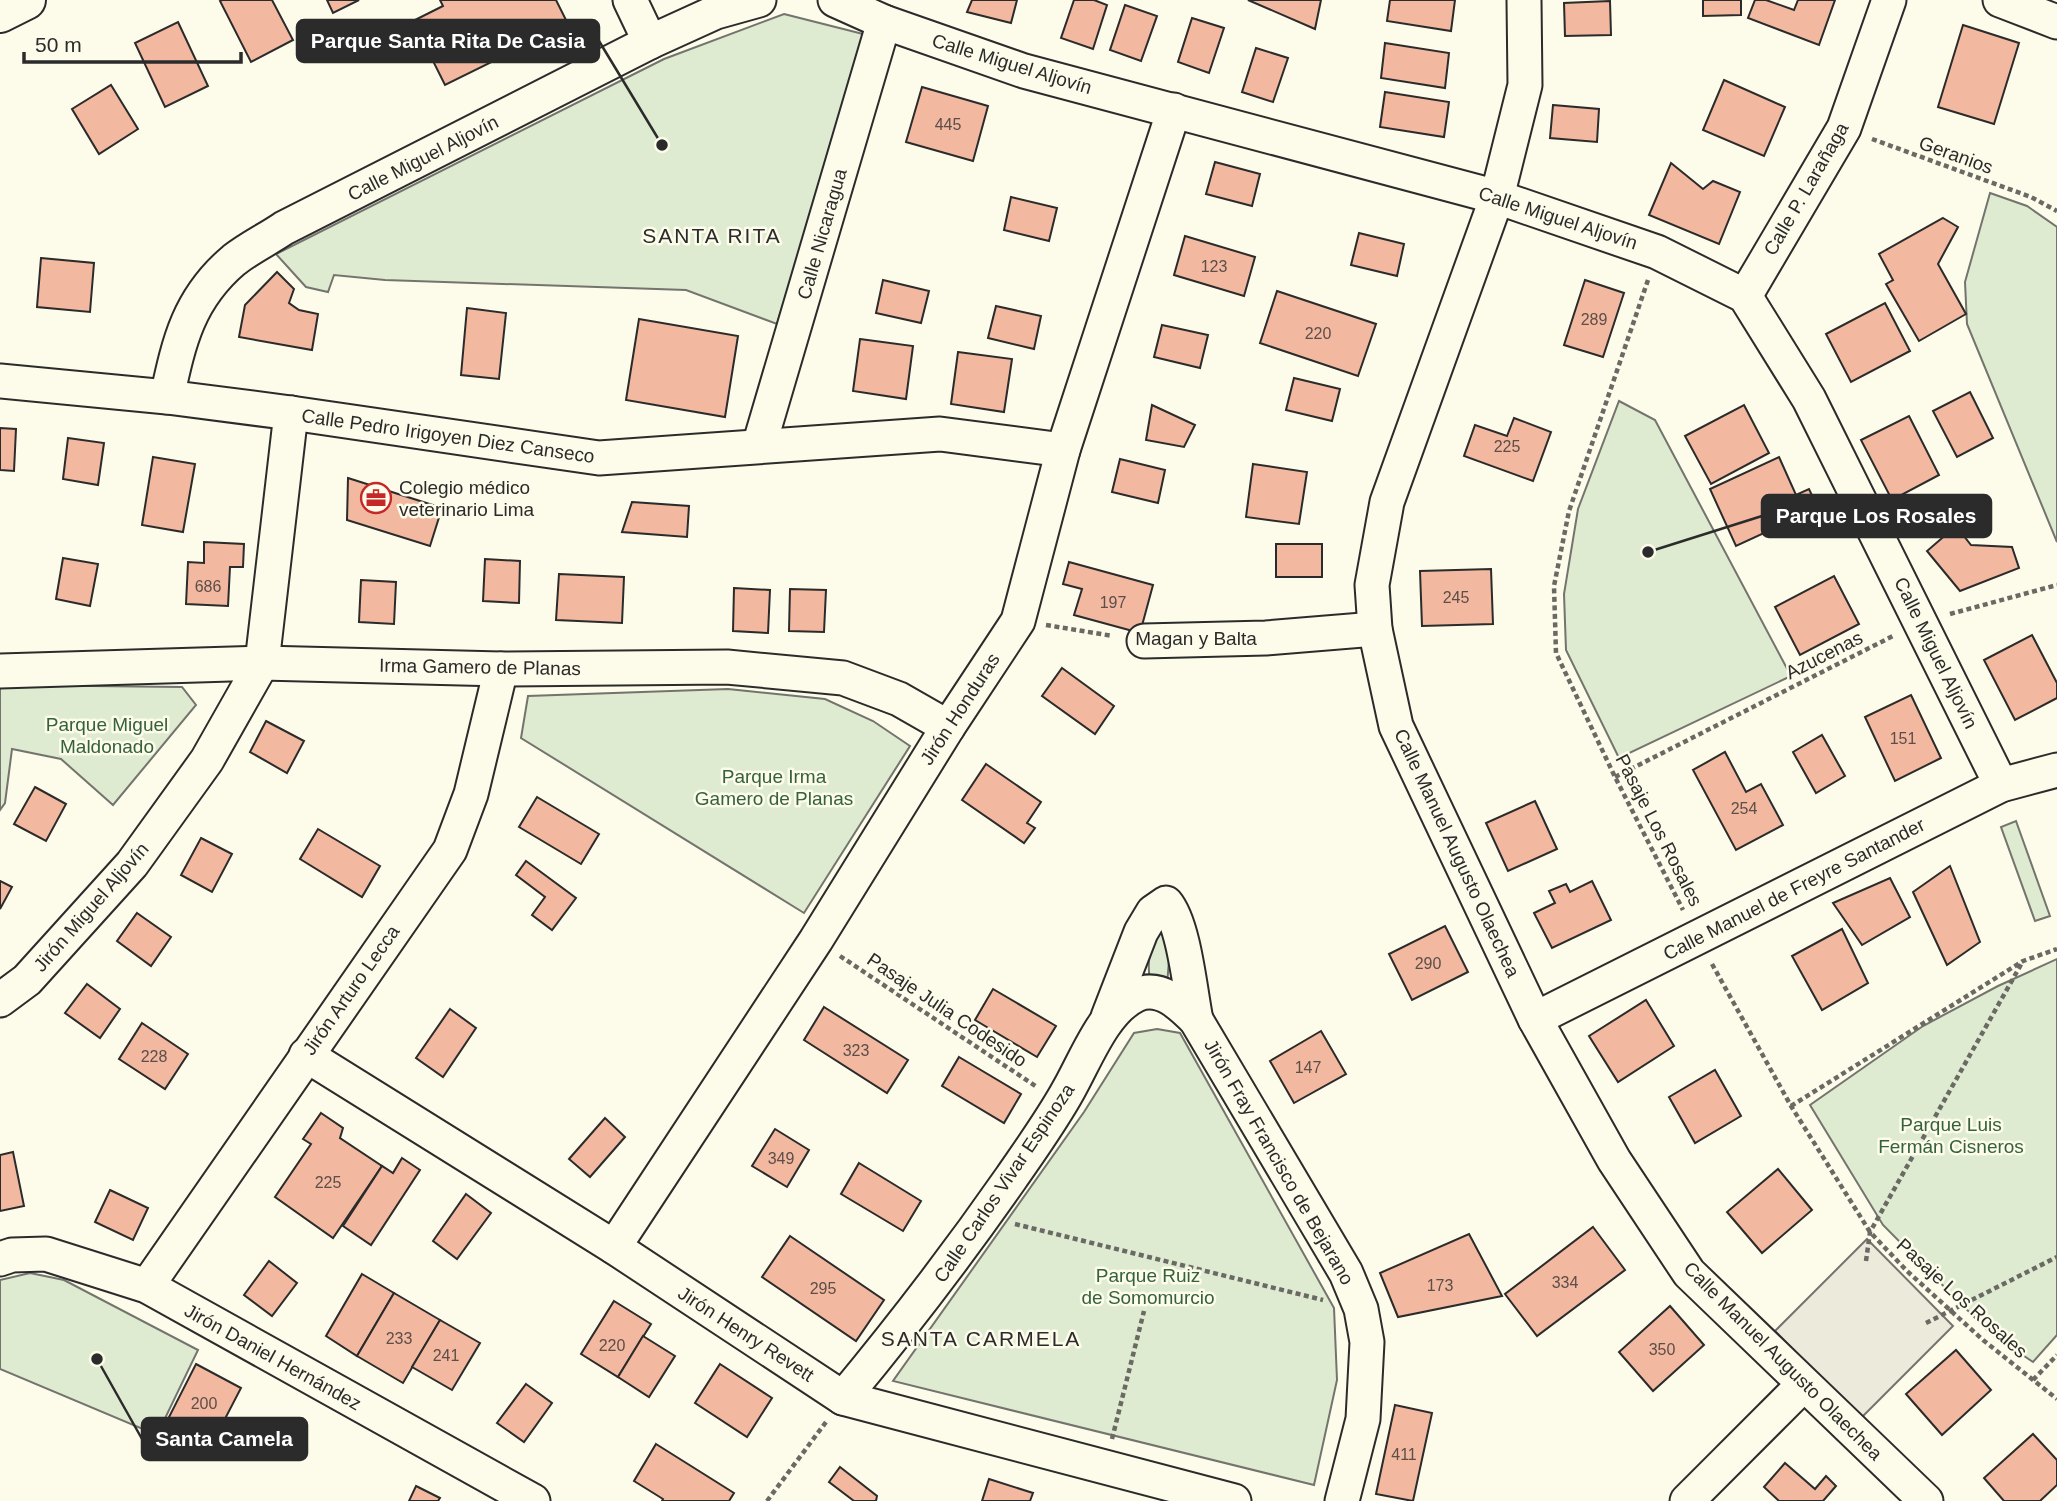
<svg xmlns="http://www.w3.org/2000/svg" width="2057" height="1501" font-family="Arial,sans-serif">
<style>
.green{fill:#deebd1;stroke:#74746e;stroke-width:2}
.parking{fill:#eceadb;stroke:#74746e;stroke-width:2}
.building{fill:#f2b8a0;stroke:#2b2b2b;stroke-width:2}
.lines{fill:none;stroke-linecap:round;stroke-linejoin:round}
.minor-casing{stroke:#2b2b2b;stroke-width:37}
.major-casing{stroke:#2b2b2b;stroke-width:42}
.path{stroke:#6a6964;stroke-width:4.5;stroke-dasharray:5 3.5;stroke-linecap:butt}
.minor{stroke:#fdfbea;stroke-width:33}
.major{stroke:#fdfbea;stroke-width:38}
.labels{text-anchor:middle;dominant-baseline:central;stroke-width:5;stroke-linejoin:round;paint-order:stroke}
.number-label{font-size:16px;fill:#5d4e48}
.street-label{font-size:19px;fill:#2b2b2b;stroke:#fdfbea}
.poi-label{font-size:19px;fill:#2b2b2b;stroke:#fdfbea;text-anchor:start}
.park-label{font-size:19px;fill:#34623c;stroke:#fdfbea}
.neighbourhood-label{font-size:21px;letter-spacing:2px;fill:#2b2b2b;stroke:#fdfbea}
.leader{fill:none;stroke:#2b2b2b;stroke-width:2.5}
.callout-dot{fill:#2b2b2b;stroke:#fdfbea;stroke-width:2.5}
.callout{fill:#2b2b2b;stroke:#2b2b2b;stroke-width:2.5}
.callout-label{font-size:21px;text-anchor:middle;font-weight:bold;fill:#fff}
</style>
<rect width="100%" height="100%" fill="#fdfbea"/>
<g class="green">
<polygon points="784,14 867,35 777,324 686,290 385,280 334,275 328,292 306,287 276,254 664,59"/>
<polygon points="1990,193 2027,206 2057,227 2057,542 1967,324 1965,282"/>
<polygon points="1619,401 1655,420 1791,676 1619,758 1566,650 1564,594 1578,509"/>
<polygon points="0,685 182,687 196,705 113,805 61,759 12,749 5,803 0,810"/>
<polygon points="728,689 825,699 873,721 910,746 804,913 521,738 528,696"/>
<polygon points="2016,821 2050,916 2035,921 2001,827"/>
<path d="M1160,932L1164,933L1170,948L1167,985L1150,981C1147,962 1149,947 1160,932Z"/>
<polygon points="2057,959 2057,1335 2033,1362 1990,1333 1883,1225 1810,1105 1923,1026 1998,986"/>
<polygon points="1157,1029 1180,1033 1334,1308 1337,1380 1314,1485 893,1381 1084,1112 1134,1033"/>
<polygon points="30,1273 64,1280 198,1350 157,1435 0,1369 0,1280"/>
</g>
<polygon class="parking" points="1867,1239 1953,1326 1861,1418 1775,1331"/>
<g class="building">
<polygon points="222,0 272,0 293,40 251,62 220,1"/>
<polygon points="327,0 359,0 333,13"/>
<polygon points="440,0 556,0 568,24 445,85 413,21 443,6"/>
<polygon points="972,0 1017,0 1011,23 967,12"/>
<polygon points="1074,0 1094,0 1107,5 1093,49 1061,38"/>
<polygon points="1248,0 1321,0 1315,29"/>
<polygon points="1390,0 1455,0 1451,31 1387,21"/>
<polygon points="1703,0 1741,0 1741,15 1703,16"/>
<polygon points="1755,0 1766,0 1794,10 1798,0 1835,0 1819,45 1748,18"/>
<polygon points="1610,1 1611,35 1565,36 1564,3"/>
<polygon points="1125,5 1157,16 1141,61 1110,50"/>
<polygon points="1192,18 1224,28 1209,73 1178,62"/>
<polygon points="178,22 208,86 165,107 135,43"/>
<polygon points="1963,25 2019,43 1994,124 1938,107"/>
<polygon points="1385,43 1449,53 1445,88 1381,78"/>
<polygon points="1256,48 1288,58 1273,102 1242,92"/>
<polygon points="1724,80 1785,107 1764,156 1703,130"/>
<polygon points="111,85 138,129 99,154 72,109"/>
<polygon points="922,87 988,106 973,161 906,142"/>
<polygon points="1385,92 1449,102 1444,137 1380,127"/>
<polygon points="1553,105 1599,109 1597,142 1550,138"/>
<polygon points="1215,162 1260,174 1252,206 1206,194"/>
<polygon points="1671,163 1703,189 1713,181 1740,192 1719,244 1649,215"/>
<polygon points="1011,197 1057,208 1049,241 1004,230"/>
<polygon points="1943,218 1958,227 1938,264 1966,314 1919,341 1886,284 1893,280 1879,254"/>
<polygon points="1359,233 1404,244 1397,276 1351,265"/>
<polygon points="1185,236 1255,257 1244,296 1174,275"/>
<polygon points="41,258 94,263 90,312 37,307"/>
<polygon points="277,272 294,289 289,303 299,310 318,314 312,350 239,337 245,305"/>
<polygon points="883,280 929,291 921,323 876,313"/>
<polygon points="1585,280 1624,293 1603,357 1564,345"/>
<polygon points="1277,291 1376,324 1358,376 1260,343"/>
<polygon points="1885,303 1910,351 1851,382 1826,334"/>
<polygon points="996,306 1041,316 1034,349 988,338"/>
<polygon points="467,308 506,313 499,379 461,375"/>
<polygon points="639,319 738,336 725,417 626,400"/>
<polygon points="1162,325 1208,335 1200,368 1154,357"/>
<polygon points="860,339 913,346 906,399 853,391"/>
<polygon points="958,352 1012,359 1004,412 951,404"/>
<polygon points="1294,378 1340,389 1332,421 1286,410"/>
<polygon points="1970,392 1993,438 1957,457 1933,411"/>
<polygon points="1152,405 1195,425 1184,447 1146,440"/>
<polygon points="1744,405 1769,453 1711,484 1685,436"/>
<polygon points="1909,416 1939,475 1892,500 1861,440"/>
<polygon points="1514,418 1551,432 1533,481 1464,456 1475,425 1507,436"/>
<polygon points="0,428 16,429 14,471 0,470"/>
<polygon points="68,438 104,443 98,485 63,479"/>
<polygon points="153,457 195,464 183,532 142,525"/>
<polygon points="1779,457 1796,495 1809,489 1818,508 1736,546 1710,489"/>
<polygon points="1120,459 1165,470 1158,503 1112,492"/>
<polygon points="1253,464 1307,472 1299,524 1246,517"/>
<polygon points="348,478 442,508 430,546 347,520"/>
<polygon points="632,502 689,506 687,537 622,532"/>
<polygon points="1956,526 1971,545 2012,547 2019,568 1960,591 1927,551"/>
<polygon points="204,542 244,544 243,567 230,567 228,606 186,604 188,562 204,563"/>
<rect x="1276" y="544" width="46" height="33"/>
<polygon points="63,558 98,564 90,606 56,599"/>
<polygon points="485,559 520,561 519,603 483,601"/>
<polygon points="1069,562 1153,585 1140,633 1074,615 1082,589 1063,584"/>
<polygon points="1491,569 1493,624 1422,626 1420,571"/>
<polygon points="559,574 624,577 622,623 556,620"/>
<polygon points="1834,576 1859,624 1800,655 1775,607"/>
<polygon points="361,580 396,582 394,624 359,622"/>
<polygon points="734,588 770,590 768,633 733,631"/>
<polygon points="790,589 826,590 824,632 789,631"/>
<polygon points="2032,635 2057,683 2057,698 2015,720 1984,660"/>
<polygon points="1062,668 1114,706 1095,734 1042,696"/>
<polygon points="1911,695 1941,758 1895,781 1865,717"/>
<polygon points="266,721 304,741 287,773 250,752"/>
<polygon points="1822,735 1845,776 1816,793 1793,752"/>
<polygon points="1725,752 1746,792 1761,784 1783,825 1736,850 1693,770"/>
<polygon points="986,764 1041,802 1027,823 1035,828 1024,843 962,800"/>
<polygon points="35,787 66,804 46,841 14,824"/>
<polygon points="537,797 599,834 581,864 519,827"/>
<polygon points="1535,801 1557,849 1508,871 1486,823"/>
<polygon points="318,829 380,866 362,897 300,859"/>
<polygon points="201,838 232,854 212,892 181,875"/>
<polygon points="526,861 576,898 552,930 532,915 545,897 516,875"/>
<polygon points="1950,866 1980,942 1947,965 1913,892"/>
<polygon points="1890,878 1910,917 1862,945 1833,903"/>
<polygon points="0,881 12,887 0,909"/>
<polygon points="1592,881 1611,920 1552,948 1534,913 1555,903 1549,891 1566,884 1570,892"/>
<polygon points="137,913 171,937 151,966 117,941"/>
<polygon points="1445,926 1468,972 1412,1000 1389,954"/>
<polygon points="1842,929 1868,983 1822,1010 1792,956"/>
<polygon points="87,984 120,1009 100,1038 65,1013"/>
<polygon points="993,989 1056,1026 1037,1057 975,1020"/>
<polygon points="1646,1000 1674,1046 1618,1082 1589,1036"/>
<polygon points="824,1007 908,1060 887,1093 804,1040"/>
<polygon points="450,1009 476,1028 443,1077 416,1058"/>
<polygon points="142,1023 188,1054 165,1089 119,1059"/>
<polygon points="1321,1031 1346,1074 1294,1103 1270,1061"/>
<polygon points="959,1057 1021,1094 1004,1123 942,1086"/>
<polygon points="1715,1070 1741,1116 1695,1143 1669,1097"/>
<polygon points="321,1113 343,1128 340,1138 382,1166 333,1238 275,1197 311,1144 303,1139"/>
<polygon points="605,1118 625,1137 590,1177 569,1159"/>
<polygon points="775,1129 809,1150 787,1187 752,1166"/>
<polygon points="13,1152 24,1206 0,1211 0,1155"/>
<polygon points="402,1158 420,1170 371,1245 343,1226 382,1166 393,1173"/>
<polygon points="859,1163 921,1201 903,1231 841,1194"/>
<polygon points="1778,1169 1812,1210 1762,1253 1727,1212"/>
<polygon points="110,1190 148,1208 133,1240 95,1222"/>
<polygon points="466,1194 491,1213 457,1259 433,1241"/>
<polygon points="1593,1227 1625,1270 1537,1336 1505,1294"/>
<polygon points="1469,1234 1502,1296 1398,1317 1380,1273"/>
<polygon points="790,1236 884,1300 856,1341 762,1277"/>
<polygon points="269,1261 297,1283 272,1316 244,1295"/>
<polygon points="362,1274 394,1293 357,1356 326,1336"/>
<polygon points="394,1293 440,1320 403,1383 357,1356"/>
<polygon points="614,1301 651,1324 618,1377 581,1354"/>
<polygon points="1670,1306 1704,1345 1653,1391 1619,1352"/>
<polygon points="440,1320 480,1343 452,1390 412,1367"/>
<polygon points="643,1336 675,1356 649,1397 618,1377"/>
<polygon points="1956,1350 1991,1390 1942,1435 1906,1394"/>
<polygon points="196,1364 241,1388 213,1442 168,1419"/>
<polygon points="720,1364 772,1398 747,1437 695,1403"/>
<polygon points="526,1384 552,1403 524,1442 497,1423"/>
<polygon points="1395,1405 1432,1413 1413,1501 1376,1494"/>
<polygon points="2033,1434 2057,1460 2057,1485 2040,1501 2004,1501 1984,1478"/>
<polygon points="656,1444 734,1493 729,1501 662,1501 663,1499 634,1481"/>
<polygon points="1785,1463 1815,1489 1826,1476 1836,1486 1823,1501 1779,1501 1764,1487"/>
<polygon points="840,1467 877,1496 876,1501 854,1501 829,1482"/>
<polygon points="989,1479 1033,1493 1030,1501 982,1501"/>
<polygon points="416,1486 440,1498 438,1501 409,1501"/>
</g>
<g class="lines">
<g class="minor-casing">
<g id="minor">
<polyline points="630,0 650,42"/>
<polyline points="835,0 884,22 1024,71 1497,197 1657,252 1745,296 1809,399 2001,785"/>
<polyline points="1524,0 1525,85 1497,197 1387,502 1372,585 1375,629 1396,726 1535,1019 1614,1160 1689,1273 1926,1501"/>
<polyline points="2000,0 2057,22"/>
<polyline points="1745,296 1844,128 1889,0"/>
<polyline points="0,381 167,397 291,413 599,458 940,434 1063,450"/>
<path d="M167,397C179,342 188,299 234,260C249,248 268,239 284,228L650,42L716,12L759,0"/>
<polyline points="759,446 884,22"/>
<polyline points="1144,641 1266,638 1375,629"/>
<polyline points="0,671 262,663 501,669 727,667 843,678 899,699 948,727"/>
<polyline points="0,1000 27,980 132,864 207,760 262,663 291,413"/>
<path d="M1108,1017L1141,932L1153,912L1166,903C1184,924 1190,990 1196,1020"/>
<polyline points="1535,1019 2001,785 2057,770"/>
<polyline points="306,1055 614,1247 843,1398 1234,1501"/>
<polyline points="614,1247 816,940 948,727 1018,621 1063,450 1174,110"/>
<polyline points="0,1259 12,1255 46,1254 147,1286 533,1501"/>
<polyline points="147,1286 450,850 471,794 501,669"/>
<path d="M843,1398C902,1327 958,1254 1011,1178C1031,1149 1052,1120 1069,1089C1086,1059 1104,1010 1136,995C1160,984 1181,1005 1196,1020L1346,1273L1361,1309L1367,1342L1363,1419L1342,1501"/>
<polyline points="1687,1501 1803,1385"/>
</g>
</g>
<g class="major-casing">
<polyline id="major" points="0,13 26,0"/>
</g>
<g class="path">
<polyline points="1872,139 2031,197 2057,211"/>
<polyline points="1648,280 1569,511 1554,586 1556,653 1615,777 1683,910"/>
<polyline points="1950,614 2057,585"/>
<polyline points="1046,625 1113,636"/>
<polyline points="1615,777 1893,636"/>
<polyline points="840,956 1037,1087"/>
<polyline points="1712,964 1791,1106 1870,1232 1907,1271 1983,1340 2057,1399"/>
<polyline points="1791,1106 2023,961 2057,949"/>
<polyline points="1015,1224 1323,1300"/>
<polyline points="1866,1261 1870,1232 2023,961"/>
<polyline points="1926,1323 2057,1257"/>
<polyline points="2033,1380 2057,1355"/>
<polyline points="1112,1439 1144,1311"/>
<polyline points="767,1501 826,1422"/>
</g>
<use href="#minor" class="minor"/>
<use href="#major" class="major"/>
</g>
<defs>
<g id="office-ring" transform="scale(1.575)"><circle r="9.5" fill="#fdfbea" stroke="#c62828" stroke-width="1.5"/><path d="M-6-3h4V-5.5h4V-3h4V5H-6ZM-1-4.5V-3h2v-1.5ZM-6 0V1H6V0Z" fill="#c62828"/></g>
</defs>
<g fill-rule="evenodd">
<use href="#office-ring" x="376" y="498"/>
</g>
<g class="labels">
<g class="number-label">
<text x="948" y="124">445</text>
<text x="1214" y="266">123</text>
<text x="1594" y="319">289</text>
<text x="1318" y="333">220</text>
<text x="1507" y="446">225</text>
<text x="208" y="586">686</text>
<text x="1456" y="597">245</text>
<text x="1113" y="602">197</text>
<text x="1903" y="738">151</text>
<text x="1744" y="808">254</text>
<text x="1428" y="963">290</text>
<text x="856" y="1050">323</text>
<text x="154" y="1056">228</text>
<text x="1308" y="1067">147</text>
<text x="781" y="1158">349</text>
<text x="328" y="1182">225</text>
<text x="1565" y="1282">334</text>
<text x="1440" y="1285">173</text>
<text x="823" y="1288">295</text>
<text x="399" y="1338">233</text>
<text x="612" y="1345">220</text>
<text x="1662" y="1349">350</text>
<text x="446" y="1355">241</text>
<text x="204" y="1403">200</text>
<text x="1404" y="1454">411</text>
</g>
<g class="street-label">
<text transform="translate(1012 64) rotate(17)">Calle Miguel Aljovín</text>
<text transform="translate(1956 155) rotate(20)">Geranios</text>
<text transform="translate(423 158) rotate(-27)">Calle Miguel Aljovín</text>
<text transform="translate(1806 189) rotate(-60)">Calle P. Larañaga</text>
<text transform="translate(1558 218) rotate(18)">Calle Miguel Aljovín</text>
<text transform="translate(822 234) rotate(-74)">Calle Nicaragua</text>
<text transform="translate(448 436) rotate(8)">Calle Pedro Irigoyen Diez Canseco</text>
<text x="1196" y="638">Magan y Balta</text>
<text transform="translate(1936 653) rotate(64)">Calle Miguel Aljovín</text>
<text transform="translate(1824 655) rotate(-27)">Azucenas</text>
<text transform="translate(480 667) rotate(1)">Irma Gamero de Planas</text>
<text transform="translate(960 709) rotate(-57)">Jirón Honduras</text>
<text transform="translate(1659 830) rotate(63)">Pasaje Los Rosales</text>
<text transform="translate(1457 853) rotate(65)">Calle Manuel Augusto Olaechea</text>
<text transform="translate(1794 889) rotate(-27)">Calle Manuel de Freyre Santander</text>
<text transform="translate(91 907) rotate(-49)">Jirón Miguel Aljovín</text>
<text transform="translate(351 990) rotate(-55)">Jirón Arturo Lecca</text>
<text transform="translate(947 1010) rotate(34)">Pasaje Julia Codesido</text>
<text transform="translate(1279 1162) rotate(60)">Jirón Fray Francisco de Bejarano</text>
<text transform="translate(1004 1183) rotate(-56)">Calle Carlos Vivar Espinoza</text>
<text transform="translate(1962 1298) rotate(42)">Pasaje Los Rosales</text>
<text transform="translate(746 1334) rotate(33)">Jirón Henry Revett</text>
<text transform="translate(273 1357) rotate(29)">Jirón Daniel Hernández</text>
<text transform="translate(1783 1361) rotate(45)">Calle Manuel Augusto Olaechea</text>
</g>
<g class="poi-label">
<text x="399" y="487">Colegio médico<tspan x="399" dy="22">veterinario Lima</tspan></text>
</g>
<g class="park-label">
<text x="107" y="724">Parque Miguel<tspan x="107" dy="22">Maldonado</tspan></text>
<text x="774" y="776">Parque Irma<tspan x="774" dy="22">Gamero de Planas</tspan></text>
<text x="1951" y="1124">Parque Luis<tspan x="1951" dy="22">Fermán Cisneros</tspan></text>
<text x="1148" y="1275">Parque Ruiz<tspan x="1148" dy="22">de Somomurcio</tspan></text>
</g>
<g class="neighbourhood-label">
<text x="712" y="235">SANTA RITA</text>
<text x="981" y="1338">SANTA CARMELA</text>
</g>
</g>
<path class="leader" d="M662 145L599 41M1648 552L1762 516M97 1359L142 1439"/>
<g class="callout-dot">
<circle cx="662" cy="145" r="7"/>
<circle cx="1648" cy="552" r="7"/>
<circle cx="97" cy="1359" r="7"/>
</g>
<g class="callout">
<rect x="297" y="20" width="302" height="42" rx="7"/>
<rect x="1762" y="495" width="229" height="42" rx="7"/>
<rect x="142" y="1418" width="165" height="42" rx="7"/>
</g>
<g class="callout-label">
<text x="448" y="48">Parque Santa Rita De Casia</text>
<text x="1876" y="523">Parque Los Rosales</text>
<text x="224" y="1446">Santa Camela</text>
</g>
<path d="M24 52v10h217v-10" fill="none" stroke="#2b2b2b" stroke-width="3.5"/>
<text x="35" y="52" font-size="21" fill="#2b2b2b" stroke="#fdfbea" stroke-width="5" paint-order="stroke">50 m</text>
</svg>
